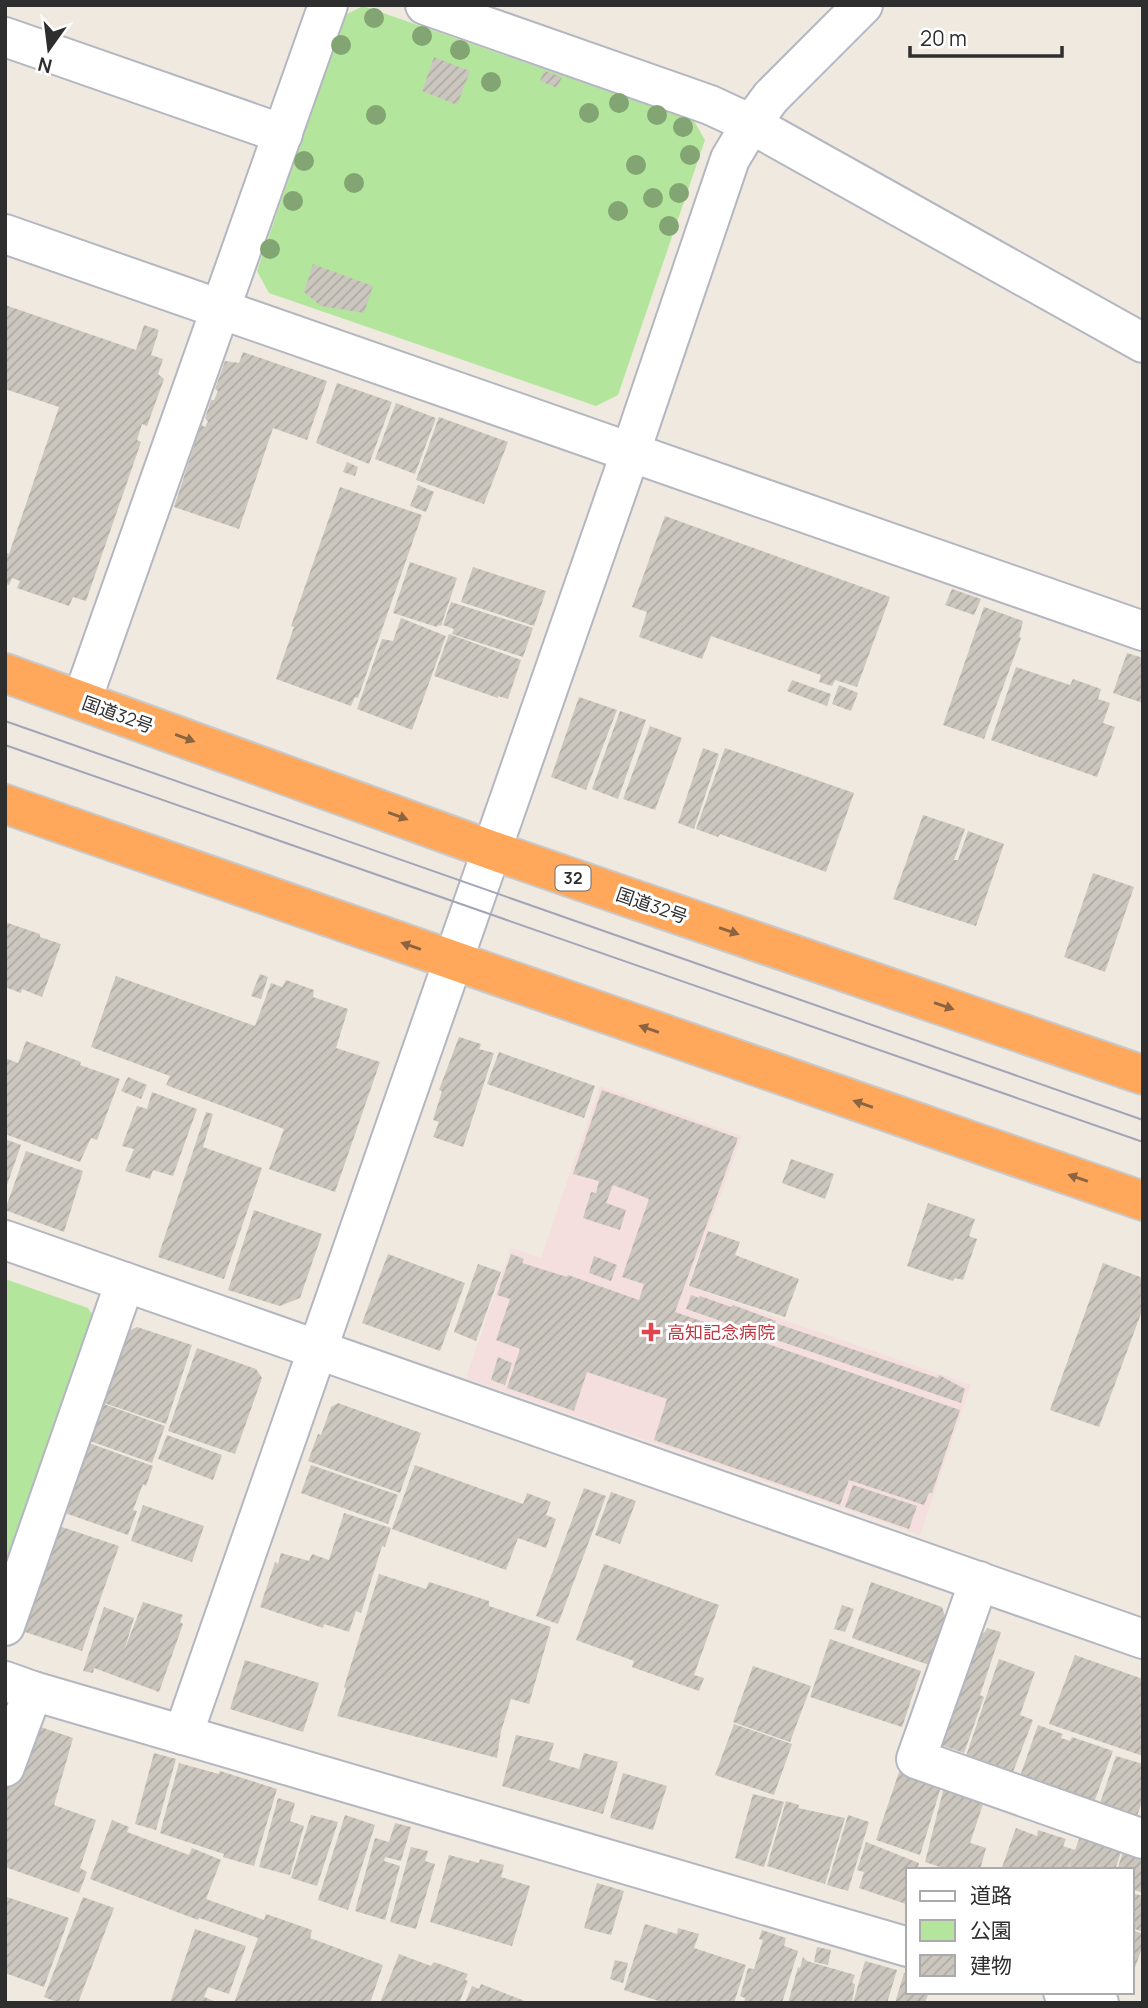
<svg xmlns="http://www.w3.org/2000/svg" width="1148" height="2008" font-family="Manrope,'Noto Sans JP',sans-serif">
<style>
.medical{fill:#f5dede}
.park{fill:#b3e69c}
.building{fill:url(#building-hatch)}
.lines{fill:none;stroke-linecap:round;stroke-linejoin:round}
.minor-casing{stroke:#b4b6c1;stroke-width:42}
.highway-casing{stroke:#c9c9c9;stroke-width:42}
.minor{stroke:#fff;stroke-width:38}
.highway{stroke:#ffa75b;stroke-width:38}
.tram{stroke:#a2a5b8;stroke-width:2}
.tree{fill:#82a573}
.oneway{fill:#8c6442}
.health-dot{fill:#e0444e;stroke:#fff;stroke-width:2.5}
.labels{text-anchor:middle;dominant-baseline:central;stroke-width:6;stroke-linejoin:round;paint-order:stroke}
.shield{fill:#fff;stroke:#6d6d6d;stroke-width:2}
.shield-label{font-size:16px;font-weight:bold;fill:#2e2e2e}
.street-label{font-size:18px;fill:#2e2e2e;stroke:#fff}
.health-label{font-size:18px;fill:#be3a42;stroke:#fff;text-anchor:start}
</style>
<defs>
<pattern id="building-hatch" width="6" height="6" patternUnits="userSpaceOnUse" patternTransform="scale(1.75)"><rect width="6" height="6" fill="#cbc7be"/><path d="M-1 1l2-2M0 6l6-6M5 7l2-2" fill="none" stroke="#afaba4"/></pattern>
</defs>
<rect width="100%" height="100%" fill="#efe9e0"/>
<polygon class="medical" points="600,1086 742,1136 687,1286 971,1385 920,1535 466,1378 511,1248 541,1258"/>
<g class="park">
<polygon points="363,6 694,121 705,140 618,395 596,406 269,293 257,271 345,15"/>
<polygon points="5,1279 88,1308 96,1320 5,1577"/>
</g>
<g class="building">
<polygon points="434,57 470,71 457,105 422,91"/>
<polygon points="544,71 562,77 557,88 540,81"/>
<polygon points="313,264 373,286 364,313 321,306 304,292"/>
<polygon points="5,305 136,350 144,325 159,330 151,355 163,359 158,374 164,379 147,426 142,424 137,440 141,442 86,601 73,597 69,606 17,588 20,581 12,578 9,585 5,584 5,552 9,554 59,407 5,389"/>
<polygon points="243,352 327,381 307,440 273,428 239,529 174,507 201,425 205,427 208,422 205,418 211,400 214,400 218,391 215,389 225,361 239,363"/>
<polygon points="337,383 392,402 369,464 316,443"/>
<polygon points="396,403 436,418 415,474 375,459"/>
<polygon points="439,417 508,442 484,504 416,480"/>
<polygon points="347,462 358,467 355,476 343,472"/>
<polygon points="418,485 434,492 426,512 410,506"/>
<polygon points="340,487 422,515 358,698 355,697 351,706 276,679 294,627 291,626"/>
<polygon points="665,516 890,597 857,687 835,680 832,686 819,682 821,675 711,636 702,659 639,637 647,612 632,607"/>
<polygon points="410,562 457,578 441,626 438,625 437,627 393,613"/>
<polygon points="473,567 546,591 534,626 461,602"/>
<polygon points="952,589 981,599 974,615 945,605"/>
<polygon points="451,602 533,628 523,657 452,634 454,629 443,625"/>
<polygon points="984,607 1023,621 1019,637 1021,638 984,739 943,725"/>
<polygon points="401,618 446,636 412,730 357,709 382,639 393,641"/>
<polygon points="449,634 521,660 508,699 498,696 498,698 434,676"/>
<polygon points="1127,653 1143,658 1143,703 1113,693"/>
<polygon points="1016,667 1070,685 1073,679 1101,689 1098,699 1110,703 1103,723 1115,727 1097,777 991,740"/>
<polygon points="792,680 831,694 827,706 787,691"/>
<polygon points="839,685 858,693 851,711 832,704"/>
<polygon points="579,697 617,710 586,790 551,777"/>
<polygon points="620,711 646,720 618,799 592,789"/>
<polygon points="650,726 682,738 655,810 623,799"/>
<polygon points="703,748 719,754 694,829 678,823"/>
<polygon points="725,748 854,793 826,872 720,834 718,837 696,829"/>
<polygon points="923,815 965,829 954,860 958,860 968,831 1004,844 976,926 893,899"/>
<polygon points="1093,873 1134,887 1105,972 1064,957"/>
<polygon points="5,922 40,934 40,937 61,944 42,997 22,989 21,993 5,987"/>
<polygon points="260,974 268,977 261,999 251,996"/>
<polygon points="116,976 255,1026 271,983 282,987 286,980 314,990 313,997 348,1009 336,1048 380,1062 335,1192 269,1169 284,1129 166,1085 170,1076 91,1047"/>
<polygon points="459,1037 481,1044 479,1049 494,1053 463,1147 433,1137 439,1122 433,1120 442,1091 439,1090"/>
<polygon points="26,1041 81,1062 80,1065 120,1079 97,1140 91,1138 80,1162 5,1134 5,1058 18,1063"/>
<polygon points="499,1052 595,1086 584,1118 487,1084"/>
<polygon points="128,1077 147,1085 141,1099 121,1091"/>
<polygon points="602,1090 738,1138 675,1312 960,1410 932,1493 929,1493 924,1505 849,1480 840,1505 654,1440 667,1399 587,1372 574,1411 507,1388 520,1349 496,1340 510,1299 497,1295 511,1254 524,1259 522,1263 567,1277 568,1275 639,1300 644,1284 622,1277 649,1199 613,1185 606,1203 626,1210 620,1230 583,1218 591,1192 596,1193 599,1181 573,1174"/>
<polygon points="152,1092 197,1109 173,1176 153,1170 150,1179 125,1171 134,1149 122,1146 137,1106 147,1109"/>
<polygon points="206,1112 213,1114 203,1147 262,1168 224,1279 158,1257"/>
<polygon points="5,1139 21,1145 6,1188 5,1188"/>
<polygon points="26,1151 83,1171 64,1232 5,1210"/>
<polygon points="791,1159 834,1174 825,1199 782,1183"/>
<polygon points="928,1203 975,1219 969,1236 977,1239 963,1280 955,1278 953,1281 907,1266"/>
<polygon points="254,1210 322,1234 300,1298 280,1306 228,1290"/>
<polygon points="708,1231 740,1242 735,1255 799,1279 785,1317 689,1286"/>
<polygon points="388,1254 465,1283 440,1351 362,1323"/>
<polygon points="594,1256 617,1265 611,1281 589,1273"/>
<polygon points="1103,1263 1143,1278 1143,1308 1099,1427 1050,1410"/>
<polygon points="478,1264 501,1272 476,1341 454,1332"/>
<polygon points="691,1295 699,1298 700,1296 731,1307 733,1305 776,1321 775,1323 938,1378 939,1375 965,1389 961,1403 686,1309"/>
<polygon points="137,1327 192,1345 166,1424 101,1402 124,1333"/>
<polygon points="197,1348 256,1369 262,1378 235,1454 168,1431"/>
<polygon points="498,1357 512,1363 505,1385 491,1380"/>
<polygon points="101,1403 165,1426 152,1463 87,1440"/>
<polygon points="338,1403 421,1433 400,1493 308,1461 318,1434 321,1435 331,1407"/>
<polygon points="167,1435 222,1455 213,1480 158,1459"/>
<polygon points="86,1442 153,1466 146,1486 143,1484 133,1510 137,1511 128,1535 62,1512"/>
<polygon points="311,1465 398,1495 388,1524 301,1493"/>
<polygon points="415,1465 523,1504 527,1493 551,1502 546,1515 556,1519 546,1548 518,1538 506,1570 392,1529"/>
<polygon points="853,1485 917,1506 909,1529 845,1507"/>
<polygon points="584,1488 606,1496 558,1624 536,1616"/>
<polygon points="611,1492 636,1501 620,1544 595,1535"/>
<polygon points="143,1505 204,1526 192,1562 131,1541"/>
<polygon points="344,1513 391,1528 385,1547 382,1546 361,1613 356,1611 349,1632 324,1624 323,1628 260,1607 275,1562 278,1564 281,1553 309,1561 312,1554 329,1560"/>
<polygon points="59,1526 119,1546 82,1651 22,1631"/>
<polygon points="604,1564 719,1605 694,1675 704,1678 699,1691 632,1667 634,1661 576,1640"/>
<polygon points="379,1574 426,1589 429,1582 489,1601 489,1606 551,1627 529,1704 511,1699 501,1731 497,1758 337,1716 346,1689 344,1687"/>
<polygon points="871,1582 942,1607 947,1622 932,1666 852,1638"/>
<polygon points="143,1602 183,1615 180,1622 183,1624 159,1692 94,1668 93,1673 83,1671 104,1607 134,1618 124,1651"/>
<polygon points="842,1605 854,1609 845,1632 834,1629"/>
<polygon points="987,1628 1001,1632 980,1695 984,1697 964,1753 941,1745 939,1740 978,1635 985,1632"/>
<polygon points="830,1639 921,1671 902,1727 810,1697"/>
<polygon points="1075,1655 1143,1679 1143,1756 1049,1724"/>
<polygon points="999,1659 1035,1672 1020,1715 1033,1720 1013,1772 966,1756"/>
<polygon points="245,1660 319,1683 303,1732 230,1709"/>
<polygon points="753,1666 811,1686 790,1742 733,1722"/>
<polygon points="29,1723 73,1738 54,1805 96,1820 80,1868 87,1872 79,1893 5,1867 5,1789"/>
<polygon points="734,1724 792,1744 774,1795 715,1775"/>
<polygon points="1038,1725 1063,1734 1061,1738 1070,1741 1072,1737 1113,1751 1093,1805 1020,1776"/>
<polygon points="516,1735 554,1743 549,1760 579,1769 584,1753 618,1762 603,1814 502,1786"/>
<polygon points="154,1753 176,1759 156,1830 135,1824"/>
<polygon points="1116,1756 1143,1764 1143,1799 1136,1819 1099,1806"/>
<polygon points="179,1763 219,1774 220,1771 277,1789 254,1866 223,1857 224,1854 160,1833"/>
<polygon points="899,1772 941,1787 920,1855 876,1840"/>
<polygon points="623,1773 667,1786 653,1830 610,1818"/>
<polygon points="944,1787 984,1801 970,1843 986,1848 980,1870 949,1870 925,1862"/>
<polygon points="753,1794 784,1802 764,1867 735,1858"/>
<polygon points="278,1798 295,1803 290,1821 304,1826 290,1875 259,1867"/>
<polygon points="786,1801 799,1805 798,1808 845,1818 825,1884 767,1866"/>
<polygon points="311,1815 338,1822 317,1886 291,1878"/>
<polygon points="345,1815 375,1825 348,1910 318,1900"/>
<polygon points="848,1815 869,1822 848,1891 827,1885"/>
<polygon points="112,1820 129,1827 127,1832 189,1855 192,1848 221,1860 206,1899 264,1920 266,1914 312,1930 310,1938 383,1965 370,2003 234,2003 258,1938 199,1918 198,1920 90,1879"/>
<polygon points="395,1823 411,1827 401,1861 385,1857 384,1861 400,1866 385,1920 355,1911 375,1838 389,1842"/>
<polygon points="1016,1828 1037,1836 1038,1830 1066,1839 1063,1846 1075,1850 1081,1834 1122,1849 1115,1870 1068,1870 1072,1858 1067,1870 1001,1870"/>
<polygon points="866,1842 919,1863 917,1870 908,1870 908,1896 906,1904 859,1888 864,1872 857,1870"/>
<polygon points="411,1847 428,1851 425,1861 435,1864 416,1929 390,1922"/>
<polygon points="1123,1852 1143,1859 1143,1893 1132,1889 1132,1870 1117,1870"/>
<polygon points="449,1855 479,1863 480,1859 504,1865 501,1877 530,1886 512,1946 430,1922"/>
<polygon points="597,1883 624,1891 611,1935 584,1928"/>
<polygon points="1132,1893 1143,1896 1143,1932 1132,1928"/>
<polygon points="7,1897 69,1918 44,1987 5,1973"/>
<polygon points="83,1897 114,1908 78,2003 59,2003 44,1997"/>
<polygon points="645,1924 677,1934 678,1928 699,1934 694,1948 746,1965 734,2003 665,2003 624,1990"/>
<polygon points="195,1929 246,1946 229,1994 208,1987 204,1997 219,2003 170,2003"/>
<polygon points="762,1930 786,1938 784,1946 798,1951 782,2003 744,2003 745,1998 740,1996 748,1968 754,1969 763,1940 759,1939"/>
<polygon points="1132,1930 1143,1934 1143,1945 1133,1973"/>
<polygon points="817,1947 831,1950 828,1965 814,1962"/>
<polygon points="399,1954 431,1966 434,1962 468,1974 465,1980 468,1981 459,2003 380,2003"/>
<polygon points="803,1957 807,1961 855,1975 852,1983 855,1984 852,2003 788,2003 798,1967 800,1968"/>
<polygon points="615,1960 628,1963 623,1983 610,1979"/>
<polygon points="865,1961 897,1970 887,2003 853,2003"/>
<polygon points="904,1973 908,1974 908,1992 929,1992 925,2003 895,2003"/>
<polygon points="481,1984 530,2003 465,2003 472,1986 479,1989"/>
</g>
<g class="lines">
<g class="minor-casing">
<g id="minor">
<polyline points="425,5 710,105 751,124 1143,343"/>
<polyline points="5,37 283,134"/>
<polyline points="5,234 1143,631"/>
<polyline points="82,700 328,5"/>
<polyline points="5,1240 1143,1639"/>
<polyline points="979,1581 916,1759 1143,1839"/>
<polyline points="5,1626 125,1282"/>
<polyline points="5,1681 33,1691 908,1947"/>
<polyline points="183,1735 631,451 730,159 751,124 771,97 863,5"/>
<polyline points="5,1767 33,1691"/>
<polyline points="1063,1992 1099,2003"/>
</g>
</g>
<g class="highway-casing">
<g id="highway">
<polyline points="5,673 491,850 1143,1075"/>
<polyline points="5,804 1143,1201"/>
</g>
</g>
<use href="#minor" class="minor"/>
<use href="#highway" class="highway"/>
<g class="tram">
<polyline points="5,721 1143,1120"/>
<polyline points="5,745 1143,1142"/>
</g>
</g>
<g class="tree">
<circle cx="374" cy="18" r="10"/>
<circle cx="422" cy="36" r="10"/>
<circle cx="341" cy="45" r="10"/>
<circle cx="460" cy="50" r="10"/>
<circle cx="491" cy="82" r="10"/>
<circle cx="619" cy="103" r="10"/>
<circle cx="589" cy="113" r="10"/>
<circle cx="376" cy="115" r="10"/>
<circle cx="657" cy="115" r="10"/>
<circle cx="683" cy="127" r="10"/>
<circle cx="690" cy="155" r="10"/>
<circle cx="304" cy="161" r="10"/>
<circle cx="636" cy="165" r="10"/>
<circle cx="354" cy="183" r="10"/>
<circle cx="679" cy="193" r="10"/>
<circle cx="653" cy="198" r="10"/>
<circle cx="293" cy="201" r="10"/>
<circle cx="618" cy="211" r="10"/>
<circle cx="669" cy="226" r="10"/>
<circle cx="270" cy="249" r="10"/>
</g>
<defs><path id="oneway-solid" d="M-6-.8H1V-3.2L6.5 0L1 3.2V.8H-6Z" transform="scale(1.75)"/></defs>
<g class="oneway">
<use href="#oneway-solid" transform="translate(185 738) rotate(20)"/>
<use href="#oneway-solid" transform="translate(398 816) rotate(20)"/>
<use href="#oneway-solid" transform="translate(729 931) rotate(19)"/>
<use href="#oneway-solid" transform="translate(411 946) rotate(-161)"/>
<use href="#oneway-solid" transform="translate(944 1006) rotate(19)"/>
<use href="#oneway-solid" transform="translate(649 1029) rotate(-161)"/>
<use href="#oneway-solid" transform="translate(863 1104) rotate(-161)"/>
<use href="#oneway-solid" transform="translate(1078 1178) rotate(-161)"/>
</g>
<path class="health-dot" d="M647.5 1321.5h7v7h7v7h-7v7h-7v-7h-7v-7h7z"/>
<g class="labels">
<rect class="shield" x="555.5" y="865.5" width="35" height="25" rx="5"/>
<g class="shield-label">
<text x="573" y="878">32</text>
</g>
<g class="street-label">
<text transform="translate(118 714) rotate(20)">国道32号</text>
<text transform="translate(652 905) rotate(19)">国道32号</text>
</g>
<g class="health-label">
<text x="667" y="1332">高知記念病院</text>
</g>
</g>
<rect width="1148" height="2008" fill="none" stroke="#2e2e2e" stroke-width="14"/>
<rect x="906" y="1868" width="228" height="126" fill="#ffffff" stroke="#ababab" stroke-width="2"/>
<rect x="920" y="1891" width="35" height="10" fill="#ffffff" stroke="#ababab" stroke-width="2"/>
<text x="970" y="1903" font-size="21" fill="#2e2e2e">道路</text>
<rect x="920" y="1920" width="35" height="21" fill="#b3e69c" stroke="#ababab" stroke-width="2"/>
<text x="970" y="1938" font-size="21" fill="#2e2e2e">公園</text>
<rect x="920" y="1955" width="35" height="21" fill="url(#building-hatch)" stroke="#ababab" stroke-width="2"/>
<text x="970" y="1973" font-size="21" fill="#2e2e2e">建物</text>
<g transform="translate(49 49) rotate(194)" stroke="#ffffff" stroke-width="5" paint-order="stroke">
<path d="M0-5L12 26L0 18L-12 26Z" fill="#2e2e2e"/>
<text y="-10" font-size="19" font-weight="bold" text-anchor="middle" fill="#2e2e2e">N</text>
</g>
<path d="M910 46v10h152v-10" fill="none" stroke="#2e2e2e" stroke-width="3.5"/>
<text x="920" y="46" font-size="21" fill="#2e2e2e" stroke="#ffffff" stroke-width="5" paint-order="stroke">20 m</text>
</svg>
